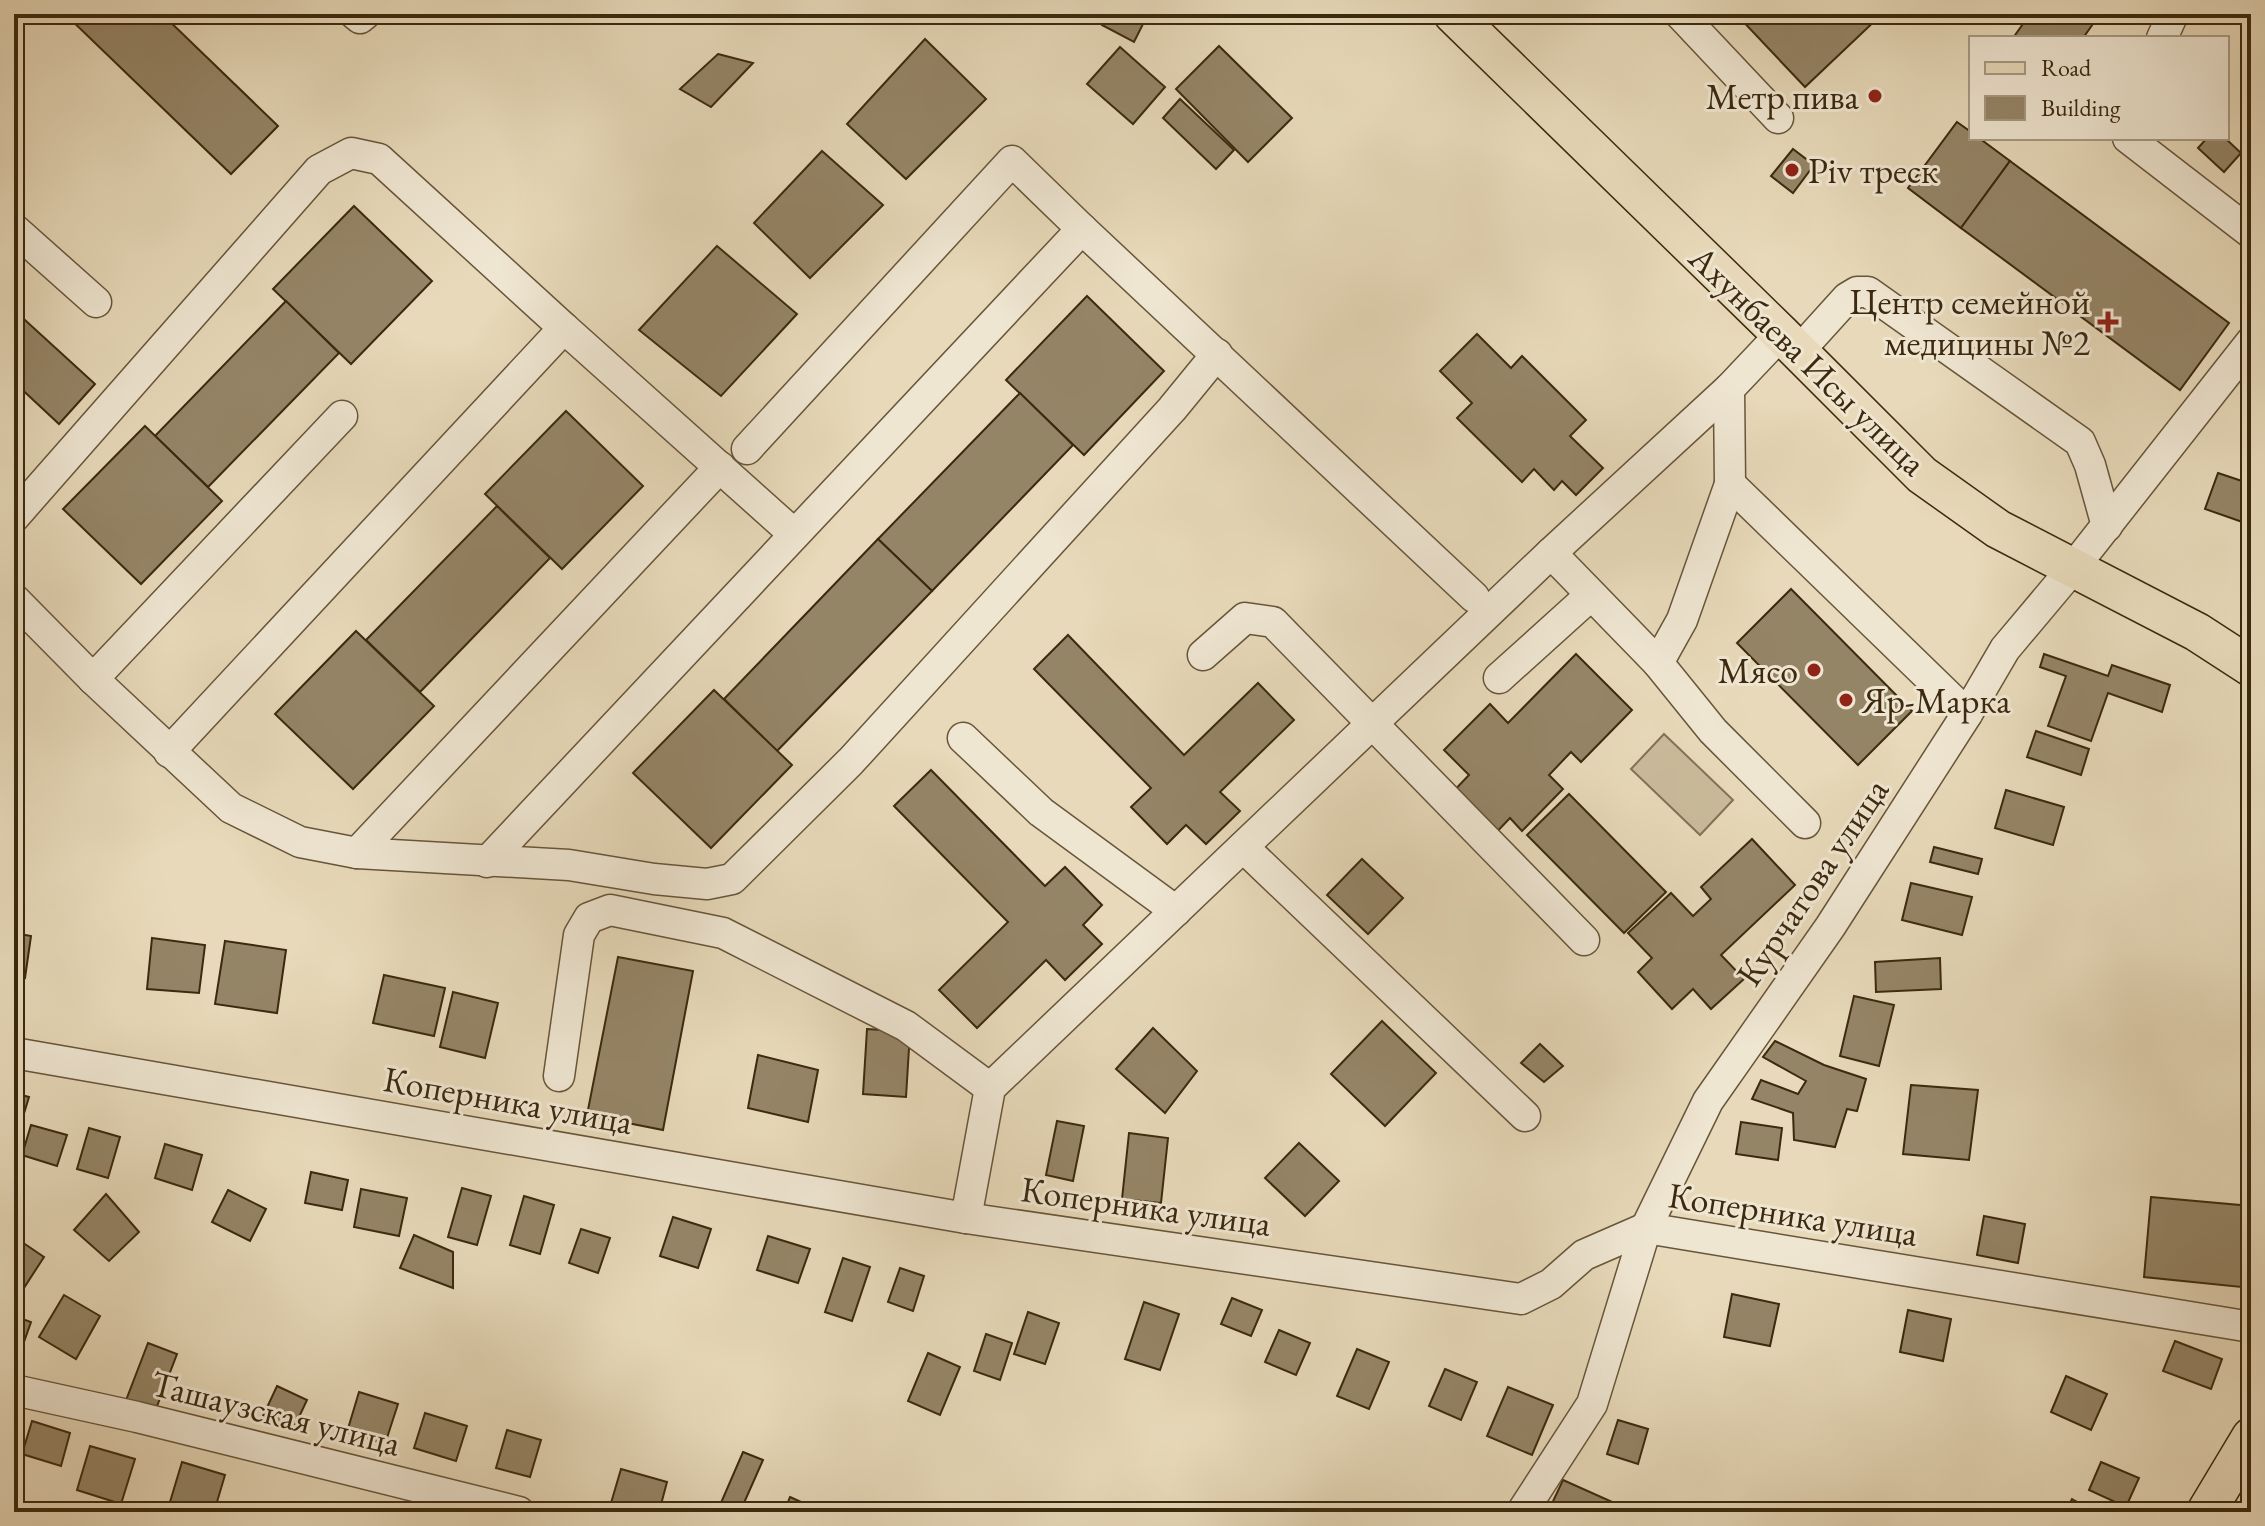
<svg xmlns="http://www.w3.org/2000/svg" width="2265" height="1526" font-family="'EB Garamond',serif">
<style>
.green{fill:#cabb9c;stroke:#837256;stroke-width:2}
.building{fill:#958567;stroke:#3c290f;stroke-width:2}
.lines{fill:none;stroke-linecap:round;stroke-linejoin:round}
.minor-casing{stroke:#67553a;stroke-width:33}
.major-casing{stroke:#3c290f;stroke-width:41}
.minor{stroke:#efe6d2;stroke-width:30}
.major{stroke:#e7d9b9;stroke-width:38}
.poi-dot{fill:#8f2418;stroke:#efe6d2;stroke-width:3}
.labels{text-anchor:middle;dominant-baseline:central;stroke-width:6;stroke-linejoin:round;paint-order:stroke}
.poi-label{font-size:36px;fill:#3c290f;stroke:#efe6d2;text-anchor:end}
.street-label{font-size:36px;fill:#3c290f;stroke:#efe6d2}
</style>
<rect width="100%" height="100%" fill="#e7d9b9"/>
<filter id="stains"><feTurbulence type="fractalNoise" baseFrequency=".0025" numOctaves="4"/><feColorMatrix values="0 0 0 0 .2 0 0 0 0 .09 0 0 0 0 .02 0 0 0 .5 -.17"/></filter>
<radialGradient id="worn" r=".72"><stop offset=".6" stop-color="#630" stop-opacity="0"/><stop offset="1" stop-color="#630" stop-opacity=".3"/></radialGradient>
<polygon class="green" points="1664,734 1733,800 1700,835 1631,769"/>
<g class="building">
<polygon points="65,14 162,14 278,126 231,174"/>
<polygon points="1107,14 1148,14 1134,42 1102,25"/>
<polygon points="1736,14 1878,14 1880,16 1805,87"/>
<polygon points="2030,14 2100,14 2083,38 2013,38"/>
<polygon points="925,39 986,99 906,179 847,124"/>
<polygon points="1219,46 1292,118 1248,162 1176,89"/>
<polygon points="1120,47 1165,87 1133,124 1087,84"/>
<polygon points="718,54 753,63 711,107 680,89"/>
<polygon points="1180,99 1234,150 1216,169 1163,118"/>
<polygon points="1957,122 1971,132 1971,138 1979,138 2010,161 1961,228 1908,188"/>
<polygon points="2207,138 2225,138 2241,153 2224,172 2198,148"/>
<polygon points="1793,149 1814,165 1793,193 1771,176"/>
<polygon points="822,151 883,205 810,278 754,223"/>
<polygon points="2010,161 2229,323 2180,390 1961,228"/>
<polygon points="354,206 432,281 351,364 273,289"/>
<polygon points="717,246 797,314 721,396 639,330"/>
<polygon points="1087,296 1164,371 1084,455 1006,380"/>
<polygon points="286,301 339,353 208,487 155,436"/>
<polygon points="14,310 95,384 59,424 14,382"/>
<polygon points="1477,334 1511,368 1522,356 1586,420 1570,436 1603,468 1576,495 1562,481 1554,490 1534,469 1522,482 1457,418 1472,403 1440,371"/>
<polygon points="1020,393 1073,445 932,591 878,539"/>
<polygon points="566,411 643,486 562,569 485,494"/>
<polygon points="145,426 222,501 141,584 63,509"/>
<polygon points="2218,473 2251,484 2251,525 2205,509"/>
<polygon points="497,506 550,558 420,692 366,640"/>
<polygon points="878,539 932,591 777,751 724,699"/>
<polygon points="1791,589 1912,711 1858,765 1737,643"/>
<polygon points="356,631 434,706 353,789 275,714"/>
<polygon points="1068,635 1184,755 1258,683 1294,720 1220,792 1240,811 1206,844 1186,825 1167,844 1131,807 1151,788 1034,669"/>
<polygon points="1576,654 1632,710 1581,762 1571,752 1549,775 1563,789 1522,831 1510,818 1490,839 1448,797 1469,775 1444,750 1490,704 1508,723"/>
<polygon points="2044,654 2108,676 2112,665 2170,685 2162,712 2108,693 2091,741 2048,726 2066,676 2040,667"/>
<polygon points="714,690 792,765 711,848 633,773"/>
<polygon points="2036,731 2089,749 2081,775 2027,757"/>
<polygon points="931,770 1045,886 1065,867 1102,905 1083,925 1102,944 1065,980 1046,960 977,1028 939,990 1008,922 894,806"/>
<polygon points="2006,790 2064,807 2053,845 1995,828"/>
<polygon points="1569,794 1666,892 1624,933 1527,835"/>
<polygon points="1752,839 1795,885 1721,955 1744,979 1711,1009 1693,989 1672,1009 1638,972 1652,958 1628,933 1671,893 1693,916 1711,899 1701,887"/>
<polygon points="1934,847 1982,859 1978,874 1930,862"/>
<polygon points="1362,859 1403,898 1368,934 1327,895"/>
<polygon points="1911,883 1972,897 1962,935 1902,920"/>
<polygon points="14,933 31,936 25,978 14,976"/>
<polygon points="152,938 205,945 199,993 147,989"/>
<polygon points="225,941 286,950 277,1013 215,1004"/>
<polygon points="618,957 693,971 663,1130 587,1115"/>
<polygon points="1940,958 1941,989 1876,992 1875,962"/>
<polygon points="384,975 445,988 434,1036 373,1023"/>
<polygon points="453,992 498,1003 485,1058 440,1047"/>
<polygon points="1854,996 1894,1005 1879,1066 1840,1056"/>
<polygon points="1382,1021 1436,1073 1385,1126 1331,1074"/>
<polygon points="1153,1028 1197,1071 1165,1113 1116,1069"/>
<polygon points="867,1029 910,1032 906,1097 863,1094"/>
<polygon points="1775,1041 1824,1065 1866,1079 1857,1111 1847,1109 1835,1147 1794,1140 1793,1113 1752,1099 1761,1080 1798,1094 1806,1081 1763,1057"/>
<polygon points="1540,1044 1563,1066 1544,1082 1521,1063"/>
<polygon points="758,1055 818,1070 808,1122 748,1108"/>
<polygon points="1911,1085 1978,1090 1969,1160 1903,1154"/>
<polygon points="14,1093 29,1097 15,1143 14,1143"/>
<polygon points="1057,1121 1084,1126 1073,1181 1046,1175"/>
<polygon points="1741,1122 1782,1128 1778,1160 1736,1154"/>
<polygon points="31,1125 67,1135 57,1166 22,1155"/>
<polygon points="89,1128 120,1137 108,1178 77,1169"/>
<polygon points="1129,1133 1168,1138 1161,1203 1122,1199"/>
<polygon points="1299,1143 1339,1181 1305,1216 1265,1178"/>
<polygon points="165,1144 202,1155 192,1190 155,1178"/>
<polygon points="311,1172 348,1180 342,1210 305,1203"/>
<polygon points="462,1188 491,1196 477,1245 448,1237"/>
<polygon points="361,1189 407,1198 399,1236 354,1227"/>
<polygon points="228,1190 266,1209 250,1241 212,1222"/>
<polygon points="106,1194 139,1232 109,1261 74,1230"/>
<polygon points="524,1196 554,1205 540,1254 510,1245"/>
<polygon points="2151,1197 2251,1206 2251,1288 2144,1277"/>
<polygon points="1984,1216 2025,1224 2018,1263 1977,1255"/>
<polygon points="673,1217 711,1229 698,1268 660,1256"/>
<polygon points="581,1229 610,1238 598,1273 569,1263"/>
<polygon points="414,1235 453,1252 453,1288 400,1268"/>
<polygon points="768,1236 810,1249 798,1283 757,1270"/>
<polygon points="16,1238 44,1257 20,1294 14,1290"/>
<polygon points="843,1258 870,1267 852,1321 825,1312"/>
<polygon points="900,1268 924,1276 913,1311 888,1302"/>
<polygon points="1732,1294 1779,1304 1770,1346 1724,1337"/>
<polygon points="64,1295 100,1316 76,1359 39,1337"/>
<polygon points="1232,1298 1262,1310 1251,1336 1221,1324"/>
<polygon points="1144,1302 1179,1314 1160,1370 1125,1359"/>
<polygon points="1908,1310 1951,1319 1943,1361 1900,1352"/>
<polygon points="1028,1312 1059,1323 1045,1364 1014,1354"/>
<polygon points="14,1316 31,1322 14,1370"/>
<polygon points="1279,1330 1310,1343 1296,1375 1265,1362"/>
<polygon points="986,1334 1012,1343 1000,1380 974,1371"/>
<polygon points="2175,1341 2222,1359 2211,1389 2163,1371"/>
<polygon points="148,1343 177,1354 154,1414 125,1403"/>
<polygon points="1357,1349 1389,1362 1369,1409 1337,1396"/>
<polygon points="928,1353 960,1367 940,1415 908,1401"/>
<polygon points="1445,1369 1477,1382 1461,1420 1429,1406"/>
<polygon points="2066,1376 2107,1394 2091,1430 2051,1412"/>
<polygon points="277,1386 307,1400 293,1430 263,1416"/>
<polygon points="1508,1387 1553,1405 1532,1455 1487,1436"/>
<polygon points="359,1392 398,1404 385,1444 347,1432"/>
<polygon points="425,1413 467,1426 456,1461 414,1448"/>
<polygon points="1618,1420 1648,1429 1638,1464 1607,1454"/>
<polygon points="32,1421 70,1433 61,1466 22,1454"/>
<polygon points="507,1430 541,1440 530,1477 496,1468"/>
<polygon points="90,1446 135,1459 121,1504 77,1490"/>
<polygon points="743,1452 763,1460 740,1512 717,1512"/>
<polygon points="182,1462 225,1475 214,1512 167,1512"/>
<polygon points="2101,1462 2139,1478 2126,1507 2089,1490"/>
<polygon points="621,1469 667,1482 659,1512 641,1512 611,1503"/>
<polygon points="1563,1480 1619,1505 1616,1512 1548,1512"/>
<polygon points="790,1497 821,1511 820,1512 784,1512"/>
<polygon points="2072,1499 2095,1512 2065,1512"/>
<polygon points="406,1503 435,1512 404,1512"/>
</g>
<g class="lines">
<g class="minor-casing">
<g id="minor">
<polyline points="355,14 360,18 365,14"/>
<polyline points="1680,14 1778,118"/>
<polyline points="2162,38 2173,14"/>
<polyline points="2128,138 2251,233"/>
<polyline points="14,229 96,302"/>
<polyline points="1799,351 1847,298 1857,292 1868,292 2080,442 2090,465 2107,526"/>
<polyline points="1729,389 1730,484"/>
<polyline points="747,449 1012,161 1082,229"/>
<polyline points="14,517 319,170 351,153 379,159 564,328"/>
<polyline points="1551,553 1658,663"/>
<polyline points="14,599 93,679 231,808 300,842 357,853 569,865 654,879 707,884 732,879 851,761 1172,409 1217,354"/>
<polyline points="1203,655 1245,618 1273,622 1584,940"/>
<polyline points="1499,678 1591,595"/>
<polyline points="93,679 342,416"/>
<polyline points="963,738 1041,812 1176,911"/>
<polyline points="169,752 564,328 794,534"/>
<polyline points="1805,823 1713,731 1658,663 1682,620 1730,484 1967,714"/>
<polyline points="1243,847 1525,1116"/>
<polyline points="357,853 720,467"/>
<polyline points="487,862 1082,229 1474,597"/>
<polyline points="14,1053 966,1218 1521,1299 1551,1284 1584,1255 1646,1228 2251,1327"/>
<polyline points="559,1076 579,935 589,918 610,910 723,933 906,1026 990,1088"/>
<polyline points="966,1218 990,1088 1551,553 1729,389 1781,334"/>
<polyline points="14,1390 137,1417 519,1512"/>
<polyline points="1522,1512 1592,1404 1646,1228 1708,1101 1830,927 1967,714 2005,649 2073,568 2251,342"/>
</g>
</g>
<g class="major-casing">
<g id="major">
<polyline points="1453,14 1781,334 1922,475 1998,529 2197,632 2251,667"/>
<polyline points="2206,1512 2251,1437"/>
</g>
</g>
<use href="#minor" class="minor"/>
<use href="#major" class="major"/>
</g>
<g class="poi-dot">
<circle cx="1875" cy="96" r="8"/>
<circle cx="1792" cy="170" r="8"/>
<path d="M2104 310h8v8h8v8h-8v8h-8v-8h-8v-8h8z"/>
<circle cx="1814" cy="670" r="8"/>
<circle cx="1846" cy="700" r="8"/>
</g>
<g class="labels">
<g class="poi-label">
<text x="1859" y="96">Метр пива</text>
<text x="1808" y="170" text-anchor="start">Piv треск</text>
<text x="2090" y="301">Центр семейной<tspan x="2090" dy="41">медицины №2</tspan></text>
<text x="1798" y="670">Мясо</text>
<text x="1862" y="700" text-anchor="start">Яр-Марка</text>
</g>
<g class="street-label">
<text transform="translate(1808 360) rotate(44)">Ахунбаева Исы улица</text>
<text transform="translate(1812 882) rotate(-56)">Курчатова улица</text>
<text transform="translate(508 1100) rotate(10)">Коперника улица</text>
<text transform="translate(1146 1206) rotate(8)">Коперника улица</text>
<text transform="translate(1793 1214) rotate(9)">Коперника улица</text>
<text transform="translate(276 1413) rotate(14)">Ташаузская улица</text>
</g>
</g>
<rect width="2265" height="1526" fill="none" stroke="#e7d9b9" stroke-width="48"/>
<rect x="16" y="16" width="2233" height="1494" fill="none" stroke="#3c290f" stroke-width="4"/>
<rect x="24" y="24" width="2217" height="1478" fill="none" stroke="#3c290f" stroke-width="2"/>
<rect x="1969" y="36" width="260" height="104" fill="#efe6d2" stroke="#a79a84" stroke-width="2"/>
<rect x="1985" y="62" width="40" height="12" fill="#e7d9b9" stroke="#a79a84" stroke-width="2"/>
<text x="2041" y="76" font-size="24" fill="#3c290f">Road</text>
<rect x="1985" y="96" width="40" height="24" fill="#958567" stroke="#a79a84" stroke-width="2"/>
<text x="2041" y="116" font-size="24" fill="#3c290f">Building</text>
<rect width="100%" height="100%" filter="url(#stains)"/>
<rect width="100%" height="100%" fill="url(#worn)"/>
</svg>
